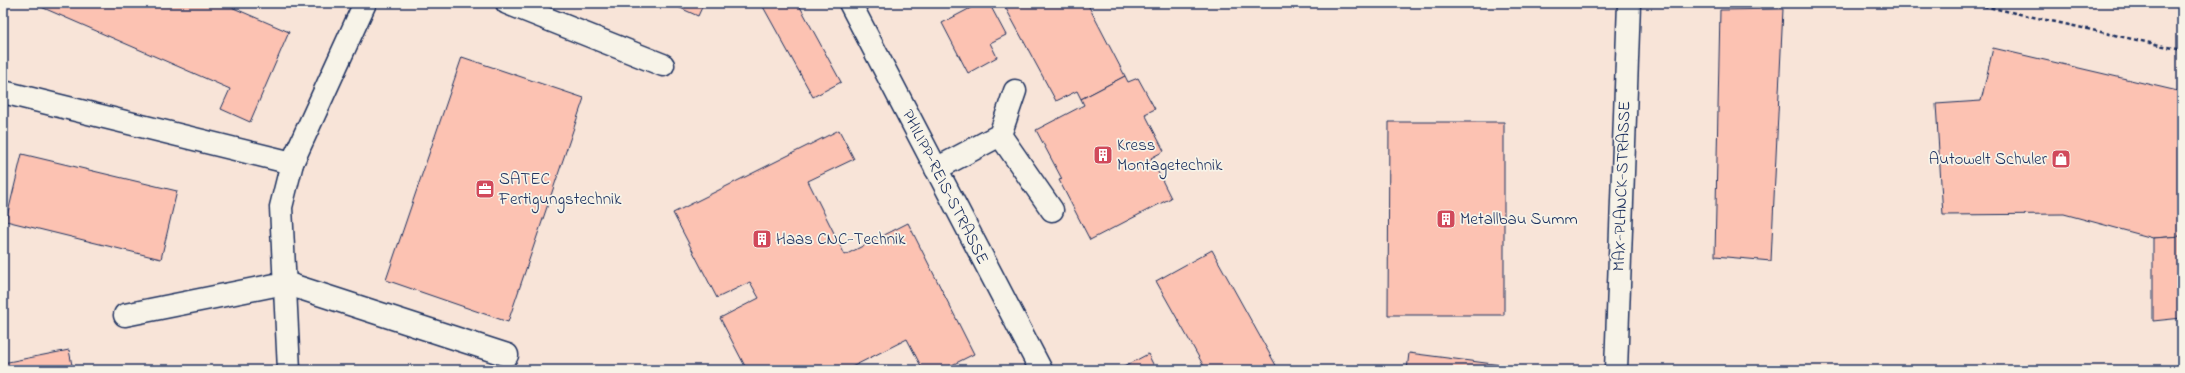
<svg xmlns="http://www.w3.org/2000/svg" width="2185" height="373" font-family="'Indie Flower',sans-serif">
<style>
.built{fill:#f8e4d8}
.building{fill:#fcc2b2;stroke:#1b2f5e}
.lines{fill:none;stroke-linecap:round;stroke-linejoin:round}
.minor-casing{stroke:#1b2f5e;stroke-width:25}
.path{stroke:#1b2f5e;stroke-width:2.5;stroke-dasharray:4 3;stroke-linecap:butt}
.minor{stroke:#f7f3e8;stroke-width:22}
.labels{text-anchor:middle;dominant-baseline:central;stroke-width:3.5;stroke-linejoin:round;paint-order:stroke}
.poi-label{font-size:17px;fill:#1b2f5e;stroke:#f7f3e8;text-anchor:start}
.street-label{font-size:17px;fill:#1b2f5e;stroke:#f7f3e8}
</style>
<rect width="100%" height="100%" fill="#f7f3e8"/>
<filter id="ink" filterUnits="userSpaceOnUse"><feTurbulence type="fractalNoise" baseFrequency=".025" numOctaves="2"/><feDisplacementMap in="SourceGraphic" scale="8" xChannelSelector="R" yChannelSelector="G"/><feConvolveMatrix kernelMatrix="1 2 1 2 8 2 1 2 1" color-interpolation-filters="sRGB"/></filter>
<g filter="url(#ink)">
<rect class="built" x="3" y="3" width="2179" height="367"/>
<g class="building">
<polygon points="32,3 222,3 289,32 250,122 221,109 230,89"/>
<polygon points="669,3 704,3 698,16"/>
<polygon points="761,3 798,3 841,82 813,97"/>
<polygon points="980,3 989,3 1006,35 990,43 997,57 968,73 942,23"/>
<polygon points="1003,3 1087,3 1125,76 1081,99 1077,91 1056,101"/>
<polygon points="1783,9 1771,261 1715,256 1720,10"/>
<polygon points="1993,48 2182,92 2182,236 2153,238 2064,214 1943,215 1936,104 1981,101"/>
<polygon points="462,57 584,98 508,322 386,280"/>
<polygon points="1125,76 1128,82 1138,78 1155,109 1145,114 1164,151 1151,158 1171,198 1090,240 1059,180 1062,179 1036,130 1084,105 1081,99"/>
<polygon points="1389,122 1504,122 1504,315 1388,315"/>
<polygon points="839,130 854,159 808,181 845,255 908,223 974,354 942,370 923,370 907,339 846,370 747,370 720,318 759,298 750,282 717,298 673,213"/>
<polygon points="22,154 177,191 161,259 6,221"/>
<polygon points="2182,236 2182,318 2153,321 2153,238"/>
<polygon points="1212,250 1278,369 1276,370 1206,370 1156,281"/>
<polygon points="69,350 73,370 3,370 3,363"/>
<polygon points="1409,353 1501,365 1501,370 1407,370"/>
<polygon points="1148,354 1156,370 1118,370"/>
</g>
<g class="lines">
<g class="minor-casing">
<g id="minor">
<polyline points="507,3 663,65"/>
<polyline points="850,3 1041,370"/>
<polyline points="3,92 292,163"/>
<polyline points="1000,135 1052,210"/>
<polyline points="936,169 1000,135 1015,91"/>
<polyline points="125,315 285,283 507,355"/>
<polyline points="289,370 281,207 292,163 365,3"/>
<polyline points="1616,370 1629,3"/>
</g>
</g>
<polyline class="path" points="1970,3 2182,50"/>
<use href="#minor" class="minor"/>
</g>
</g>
<defs>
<g id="building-square" transform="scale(1)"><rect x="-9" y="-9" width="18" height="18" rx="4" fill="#d1495b" stroke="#f7f3e8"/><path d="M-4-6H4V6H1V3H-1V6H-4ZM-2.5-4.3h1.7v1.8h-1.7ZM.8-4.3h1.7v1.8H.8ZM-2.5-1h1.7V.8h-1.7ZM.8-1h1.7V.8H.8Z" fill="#fff"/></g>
<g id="shop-square" transform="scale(1)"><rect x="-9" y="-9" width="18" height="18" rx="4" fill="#d1495b" stroke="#f7f3e8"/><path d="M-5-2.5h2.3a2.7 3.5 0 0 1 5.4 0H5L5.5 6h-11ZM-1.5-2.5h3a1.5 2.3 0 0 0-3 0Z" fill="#fff"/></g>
<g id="office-square" transform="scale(1)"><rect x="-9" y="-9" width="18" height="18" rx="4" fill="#d1495b" stroke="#f7f3e8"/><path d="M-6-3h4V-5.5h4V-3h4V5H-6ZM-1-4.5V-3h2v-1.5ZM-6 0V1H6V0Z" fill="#fff"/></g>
</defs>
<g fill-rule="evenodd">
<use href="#building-square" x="1103" y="155"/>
<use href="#shop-square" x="2061" y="159"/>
<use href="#office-square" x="485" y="189"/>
<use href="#building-square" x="1446" y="219"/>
<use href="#building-square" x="762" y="239"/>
</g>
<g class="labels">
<g class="poi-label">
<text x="1117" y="145">Kress<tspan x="1117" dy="20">Montagetechnik</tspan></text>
<text x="2047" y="159" text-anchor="end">Autowelt Schuler</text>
<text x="499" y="179">SATEC<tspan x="499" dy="20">Fertigungstechnik</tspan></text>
<text x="1460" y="219">Metallbau Summ</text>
<text x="776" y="239">Haas CNC-Technik</text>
</g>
<g class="street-label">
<text transform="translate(1622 186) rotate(-88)">MAX-PLANCK-STRASSE</text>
<text transform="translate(945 187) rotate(63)">PHILIPP-REIS-STRASSE</text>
</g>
</g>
<rect width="2185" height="373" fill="none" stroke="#f7f3e8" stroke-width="16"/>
<rect x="8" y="8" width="2169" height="357" fill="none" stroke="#1b2f5e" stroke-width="1.5" filter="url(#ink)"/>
</svg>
